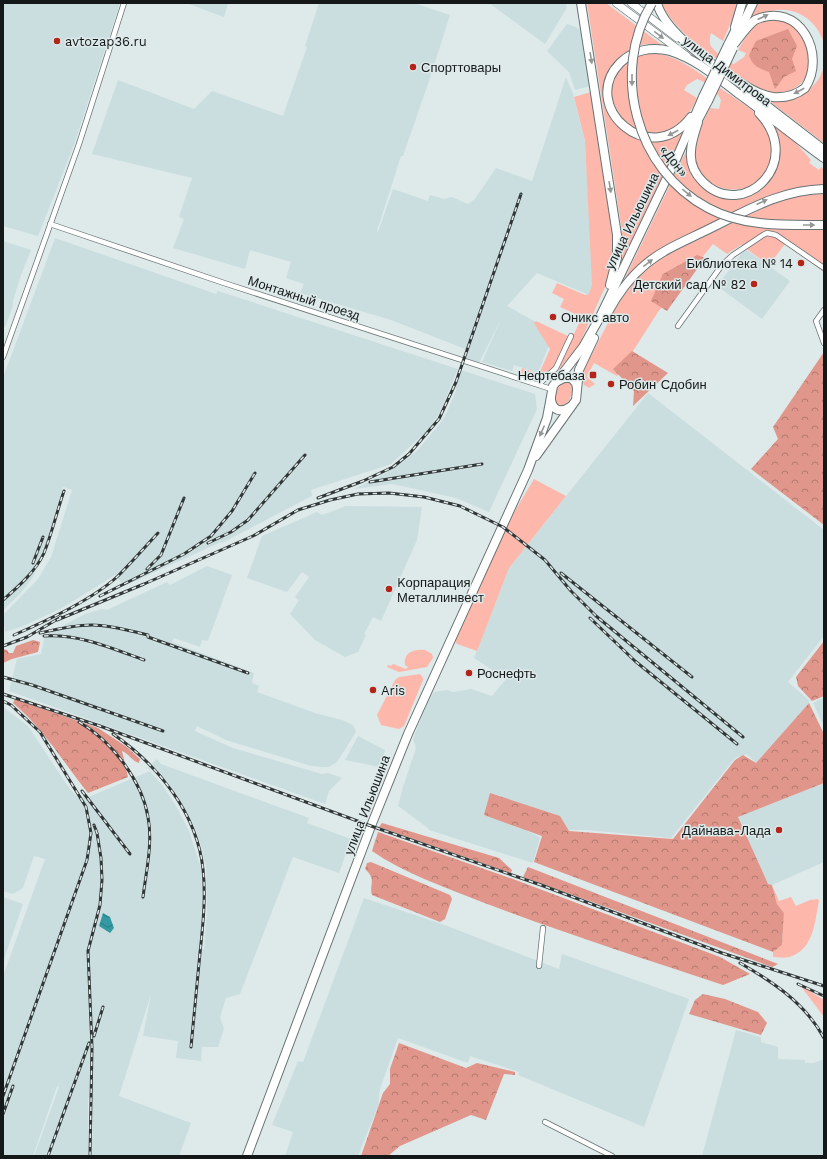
<svg xmlns="http://www.w3.org/2000/svg" width="827" height="1159" font-family="'Work Sans',sans-serif">
<style>
.built{fill:#cadee0}
.grass{fill:#fdb7ab}
.forest{fill:url(#forest-crowns)}
.water{fill:url(#water-waves)}
.lines{fill:none;stroke-linecap:round;stroke-linejoin:round}
.street-casing{stroke:#697374;stroke-width:6}
.primary-casing{stroke:#697374;stroke-width:8}
.highway-casing{stroke:#697374;stroke-width:10}
.street{stroke:#fff;stroke-width:4.5}
.primary{stroke:#fff;stroke-width:7}
.highway{stroke:#fff;stroke-width:8}
.rail-casing{stroke:#313636;stroke-width:3}
.rail{stroke:#dee9ea;stroke-width:1.5;stroke-dasharray:4.5;stroke-linecap:butt}
.highway-bridge-casing{stroke:#697374;stroke-width:10;stroke-linecap:butt}
.highway-bridge{stroke:#fff;stroke-width:8}
.oneway{fill:#959797}
.poi-dot{fill:#b42519;stroke:#dee9ea;stroke-width:1.5}
.labels{text-anchor:middle;dominant-baseline:central;stroke-width:3;stroke-linejoin:round;paint-order:stroke}
.poi-label{font-size:13px;fill:#141818;stroke:#dee9ea;text-anchor:start}
.street-label{font-size:13px;fill:#141818;stroke:#dee9ea}
</style>
<defs>
<pattern id="forest-crowns" width="20" height="18" patternUnits="userSpaceOnUse"><rect width="20" height="18" fill="#e0968a"/><path d="M2 6a3 3 0 1 1 6 0M12 15a3 3 0 1 1 6 0" fill="none" stroke="#b47970"/></pattern>
<pattern id="water-waves" width="16" height="10" patternUnits="userSpaceOnUse"><rect width="16" height="10" fill="#3499a2"/><path d="M0 5q4-4 8 0t8 0" fill="none" stroke="#2b7c83"/></pattern>
</defs>
<rect width="100%" height="100%" fill="#dee9ea"/>
<g class="built">
<polygon points="3,3 120,3 74,145 38,236 3,226"/>
<polygon points="186,3 228,3 224,17"/>
<polygon points="319,3 414,3 450,15 428,84 403,156 401,156 377,231 378,232 393,189 428,201 430,195 444,199 452,197 468,204 475,199 496,168 532,181 566,77 573,94 585,142 593,285 589,295 537,273 507,306 554,332 538,373 514,365 512,371 482,362 501,319 479,363 466,359 468,350 391,320 300,293 304,284 286,278 291,262 250,250 245,269 173,248 184,219 179,217 192,178 92,154 118,80 194,109 212,91 283,116 307,47 305,46"/>
<polygon points="489,3 567,3 566,9 545,44"/>
<polygon points="567,24 578,28 581,32 590,86 575,90 569,72 547,51"/>
<polygon points="55,238 216,294 218,291 535,394 537,409 489,512 456,498 392,484 354,489 390,471 418,450 441,422 447,412 456,390 457,371 440,412 429,429 391,464 311,490 312,496 222,543 221,542 124,586 115,575 62,608 21,627 5,632 3,615 38,579 51,557 72,490 63,487 44,550 33,577 20,594 3,610 3,378"/>
<polygon points="3,241 31,250 21,275 13,301 13,306 5,327 3,327"/>
<polygon points="745,249 790,281 762,319 717,286"/>
<polygon points="648,393 824,530 824,636 788,682 809,700 809,703 756,763 747,754 735,758 671,838 587,830 525,830 540,837 533,863 429,830 428,828 398,806 403,787 416,748 413,739 429,698 434,692 446,690 453,692 471,689 492,696 506,679 474,658 509,568"/>
<polygon points="346,506 422,507 417,540 381,621 373,617 364,634 366,635 358,652 345,657 315,640 290,614 299,600 295,597 309,577 302,572 287,592 247,578 262,536 317,512 322,515"/>
<polygon points="207,566 232,575 208,641 202,640 200,647 174,638 172,642 254,673 252,683 259,686 257,692 315,713 342,720 353,725 356,732 337,762 329,767 323,767 311,766 226,740 197,726 195,731 233,748 322,774 328,773 342,778 329,791 325,804 9,691 17,659 41,654 45,635 85,614 102,609 107,610 167,582 170,585"/>
<polygon points="822,698 824,698 824,727 813,703"/>
<polygon points="3,707 28,726 67,785 78,798 91,796 150,771 163,786 176,806 189,831 201,868 203,910 199,948 204,949 207,910 206,867 201,846 194,825 176,793 161,775 147,768 157,759 161,764 309,818 307,823 351,839 339,873 293,857 240,994 226,998 220,1017 224,1029 218,1047 202,1047 201,1061 176,1058 178,1041 143,1036 151,994 119,1096 191,1123 179,1156 92,1156 93,1100 88,1098 89,1156 34,1156 59,1087 57,1086 33,1156 3,1156 3,976 45,859 34,856 23,888 13,894 3,891"/>
<polygon points="358,736 385,750 380,767 345,760"/>
<polygon points="824,783 824,862 772,885 768,885 738,817"/>
<polygon points="3,897 23,904 3,962"/>
<polygon points="364,898 442,924 559,969 562,954 689,999 644,1127 518,1075 519,1072 470,1056 468,1063 398,1038 380,1089 378,1106 358,1156 285,1156 293,1132 272,1125 298,1061 303,1062"/>
<polygon points="736,1030 761,1037 761,1042 778,1047 778,1059 805,1060 805,1063 814,1063 824,1059 824,1156 702,1156"/>
</g>
<g class="grass">
<path d="M587,3H606L662,45C655,45 648,43 641,45C627,49 609,63 607,78C606,83 608,89 608,94C608,100 607,109 610,115C625,144 662,149 686,129L619,270L622,247V231Z"/>
<path d="M661,3H737L734,15L723,41L711,33C708,44 710,47 719,54L717,59C695,43 674,28 661,3Z"/>
<path d="M756,3H824V43C812,7 774,0 747,23Z"/>
<path d="M769,17C777,18 791,17 799,21C827,43 812,100 769,92C753,89 739,76 727,67L729,62L734,64L744,57L746,53L738,50C746,36 753,24 769,17Z"/>
<path d="M645,53C670,52 688,65 708,79L706,83L697,79L687,85L684,90L697,98C692,109 684,123 673,130C670,132 665,132 661,132C621,141 592,85 628,60C633,57 640,56 645,53Z"/>
<path d="M824,66V143L768,100C794,95 816,96 824,66Z"/>
<path d="M720,88C735,99 757,110 767,126C772,134 772,144 772,153C768,206 689,199 695,147C697,133 704,120 710,108L719,109L721,100L717,93Z"/>
<polygon points="591,92 614,236 613,260 610,276 579,345 550,380 539,382 521,375 522,368 539,374 550,349 534,323 536,321 572,338 582,317 560,307 564,299 552,293 557,283 585,295 589,294 592,285 585,141 574,97"/>
<path d="M775,127L795,142L811,160L809,163L819,170L821,167L824,169V186C783,185 751,202 716,221C696,231 675,239 656,251C649,256 628,277 625,278L669,187L667,183L675,173L687,150C687,212 772,214 780,156C781,145 775,136 775,127Z"/>
<polygon points="824,194 824,272 785,244 769,265 741,245 727,254 713,244 658,312 617,376 594,363 587,376 588,378 595,384 589,388 584,385 582,378 583,371 619,302 635,281 654,263 670,253 772,204 798,195"/>
<path d="M569,381L573,389L569,401L561,407L555,405C551,393 558,383 569,381Z"/>
<polygon points="534,479 566,496 509,568 477,651 457,644 454,639 510,519"/>
<path d="M425,650L432,654L433,658L427,667L399,672L387,667L388,665L391,666L393,664L406,669L408,667L405,665C403,652 415,649 425,650Z"/>
<polygon points="420,674 423,678 423,680 404,726 399,729 381,725 377,715 395,680 399,677"/>
<path d="M772,885L779,901L791,897L796,906L810,900L818,899L819,901C815,920 814,948 792,956C786,959 779,957 773,957V952L782,945L784,913L777,904Z"/>
<polygon points="800,985 824,1000 824,1017"/>
</g>
<g class="forest">
<path d="M788,29L797,46L792,59L796,71L784,77L775,89L769,72C759,68 752,66 749,55L756,41Z"/>
<polygon points="697,255 705,258 667,311 651,301 663,274"/>
<polygon points="632,351 668,373 633,406 634,391 613,369"/>
<polygon points="824,352 824,525 751,469 778,439 773,427"/>
<polygon points="33,640 40,642 38,652 12,659 3,663 3,649 7,650 9,653 13,653 16,646"/>
<polygon points="824,641 824,696 812,701 798,686 796,677"/>
<path d="M15,699L98,728L127,747L140,759L139,763C132,761 129,754 122,751L128,777L88,793C63,762 44,729 13,703Z"/>
<polygon points="809,703 824,734 824,783 738,817 768,884 772,885 777,904 784,913 782,945 773,952 534,862 542,836 484,815 490,793 560,816 569,831 673,839 735,760 743,755 756,763"/>
<polygon points="382,823 499,858 512,870 511,873 379,827"/>
<path d="M378,832L513,879L720,957L750,974L723,985C642,958 561,932 482,902C445,887 405,874 372,851Z"/>
<path d="M371,862L450,895L452,899L445,919L440,922L372,895C369,884 377,880 365,869L367,863Z"/>
<polygon points="528,867 778,964 772,967 523,877"/>
<polygon points="703,994 725,999 758,1012 767,1023 761,1035 689,1014 695,1000"/>
<polygon points="399,1043 466,1068 477,1063 515,1072 515,1075 504,1074 486,1120 471,1115 400,1146 388,1156 361,1156 383,1093 390,1084 390,1069"/>
</g>
<polygon class="water" points="103,913 110,917 114,928 110,933 99,926"/>
<g class="lines">
<g class="street-casing">
<g id="street">
<polyline points="50,224 224,283 551,389"/>
<polyline points="824,310 816,321 824,343"/>
<polyline points="678,326 722,265 733,255 763,235 767,233 776,235 824,268"/>
<polyline points="3,357 79,144 124,3"/>
<polyline points="539,384 556,368 571,336"/>
<polyline points="539,966 543,928"/>
<polyline points="545,1122 612,1156"/>
</g>
</g>
<g class="primary-casing">
<g id="primary">
<polyline points="616,3 687,56"/>
<polyline points="631,3 677,38"/>
</g>
</g>
<g class="highway-casing">
<g id="highway">
<polyline points="581,3 617,235 617,258 610,285"/>
<path d="M657,3C664,29 701,56 722,71"/>
<polyline points="735,27 742,3"/>
<polyline points="739,32 753,3"/>
<polyline points="728,45 739,23"/>
<path d="M721,71C737,80 754,94 773,97C784,98 796,95 805,88C827,55 800,0 755,20C747,26 741,35 735,43"/>
<polyline points="745,89 824,150"/>
<path d="M691,117C650,171 578,106 620,63C633,50 652,46 670,51C696,59 718,78 739,94C768,115 795,137 824,158"/>
<polyline points="698,120 708,101"/>
<path d="M698,122C695,132 691,142 691,152C690,163 695,174 703,182C743,222 806,162 759,113"/>
<path d="M607,314C617,295 629,278 646,264C664,249 687,240 707,230C746,211 780,190 824,189"/>
<polyline points="558,381 564,378 571,378 576,383 577,388"/>
<path d="M551,400C553,411 561,413 570,407"/>
<polyline points="536,456 576,400 579,370 594,338"/>
<polyline points="247,1156 371,826 408,734 528,470 547,418 553,386 583,347 599,319 677,157 703,97"/>
</g>
</g>
<use href="#street" class="street"/>
<use href="#primary" class="primary"/>
<use href="#highway" class="highway"/>
<g class="rail-casing">
<g id="rail">
<polyline points="370,482 482,464"/>
<polyline points="318,498 363,481 393,467 409,454 439,419 456,382 521,194"/>
<polyline points="208,543 231,532 248,520 305,455"/>
<polyline points="33,563 43,537"/>
<polyline points="147,569 161,555 184,498"/>
<polyline points="561,573 692,677"/>
<polyline points="100,596 184,554 211,536 232,511 255,473"/>
<path d="M3,600C18,587 36,571 44,553C52,533 57,511 64,491"/>
<polyline points="590,618 635,661 737,744"/>
<polyline points="57,620 144,584 253,536 298,510 330,500 358,494 389,493 424,497 460,506 503,527 545,560 571,591 596,616 743,737"/>
<path d="M40,633C57,629 75,625 92,625C111,625 130,631 148,635V637L248,673"/>
<path d="M14,635C46,621 92,600 118,576C132,562 145,547 158,533"/>
<path d="M44,636C80,634 111,648 144,660"/>
<polyline points="3,646 27,637 61,617"/>
<polyline points="3,677 32,685 163,731"/>
<polyline points="3,694 100,726 371,826 541,885 722,953 824,986"/>
<polyline points="3,701 11,705 40,732 86,807 91,833 87,860 3,1096"/>
<path d="M79,722C112,741 142,781 148,817C153,843 146,872 143,897"/>
<path d="M113,734C158,765 197,813 203,869C206,897 203,925 200,953C197,985 194,1016 191,1047"/>
<polyline points="82,791 130,854"/>
<path d="M740,963C773,982 805,1003 824,1038"/>
<polyline points="798,984 824,996"/>
<polyline points="94,1036 103,1007"/>
<polyline points="3,1114 13,1086"/>
<polyline points="48,1156 89,1043"/>
<polyline points="90,1156 92,1047 88,951 100,905 102,880 101,858 97,833 94,825"/>
</g>
</g>
<use href="#rail" class="rail"/>
<g class="highway-bridge-casing">
<g id="highway-bridge">
<path d="M652,3C610,72 636,170 708,208C743,227 785,225 824,225"/>
<polyline points="703,97 728,45"/>
<polyline points="708,101 733,48"/>
</g>
</g>
<use href="#highway-bridge" class="highway-bridge"/>
</g>
<defs><path id="oneway-solid" d="M-6-.8H1V-3.2L6.5 0L1 3.2V.8H-6Z"/></defs>
<g class="oneway">
<use href="#oneway-solid" transform="translate(763 17) rotate(-25)"/>
<use href="#oneway-solid" transform="translate(659 35) rotate(37)"/>
<use href="#oneway-solid" transform="translate(591 58) rotate(81)"/>
<use href="#oneway-solid" transform="translate(632 80) rotate(90)"/>
<use href="#oneway-solid" transform="translate(799 91) rotate(152)"/>
<use href="#oneway-solid" transform="translate(673 133) rotate(152)"/>
<use href="#oneway-solid" transform="translate(610 187) rotate(81)"/>
<use href="#oneway-solid" transform="translate(687 193) rotate(39)"/>
<use href="#oneway-solid" transform="translate(762 202) rotate(-24)"/>
<use href="#oneway-solid" transform="translate(809 225)"/>
<use href="#oneway-solid" transform="translate(648 263) rotate(-38)"/>
<use href="#oneway-solid" transform="translate(542 431) rotate(114)"/>
</g>
<g class="poi-dot">
<circle cx="57" cy="41" r="4"/>
<circle cx="413" cy="67" r="4"/>
<circle cx="801" cy="263" r="4"/>
<circle cx="754" cy="284" r="4"/>
<circle cx="553" cy="317" r="4"/>
<rect x="589" y="371" width="8" height="8" rx="2"/>
<circle cx="611" cy="384" r="4"/>
<circle cx="389" cy="589" r="4"/>
<circle cx="469" cy="673" r="4"/>
<circle cx="373" cy="690" r="4"/>
<circle cx="779" cy="830" r="4"/>
</g>
<g class="labels">
<g class="poi-label">
<text x="65" y="41">avtozap36.ru</text>
<text x="421" y="67">Спорттовары</text>
<text x="793" y="263" text-anchor="end">Библиотека № 14</text>
<text x="746" y="284" text-anchor="end">Детский сад № 82</text>
<text x="561" y="317">Оникс авто</text>
<text x="585" y="375" text-anchor="end">Нефтебаза</text>
<text x="619" y="384">Робин Сдобин</text>
<text x="397" y="582">Kорпарация<tspan x="397" dy="15">Металлинвест</tspan></text>
<text x="477" y="673">Роснефть</text>
<text x="381" y="690">Aris</text>
<text x="771" y="830" text-anchor="end">Дайнава-Лада</text>
</g>
<g class="street-label">
<text transform="translate(727 71) rotate(37)">улица Димитрова</text>
<text transform="translate(674 161) rotate(51)">«Дон»</text>
<text transform="translate(632 221) rotate(-64)">улица Ильюшина</text>
<text transform="translate(304 298) rotate(18)">Монтажный проезд</text>
<text transform="translate(367 805) rotate(-69)">улица Ильюшина</text>
</g>
</g>
<rect width="827" height="1159" fill="none" stroke="#141818" stroke-width="8"/>
</svg>
